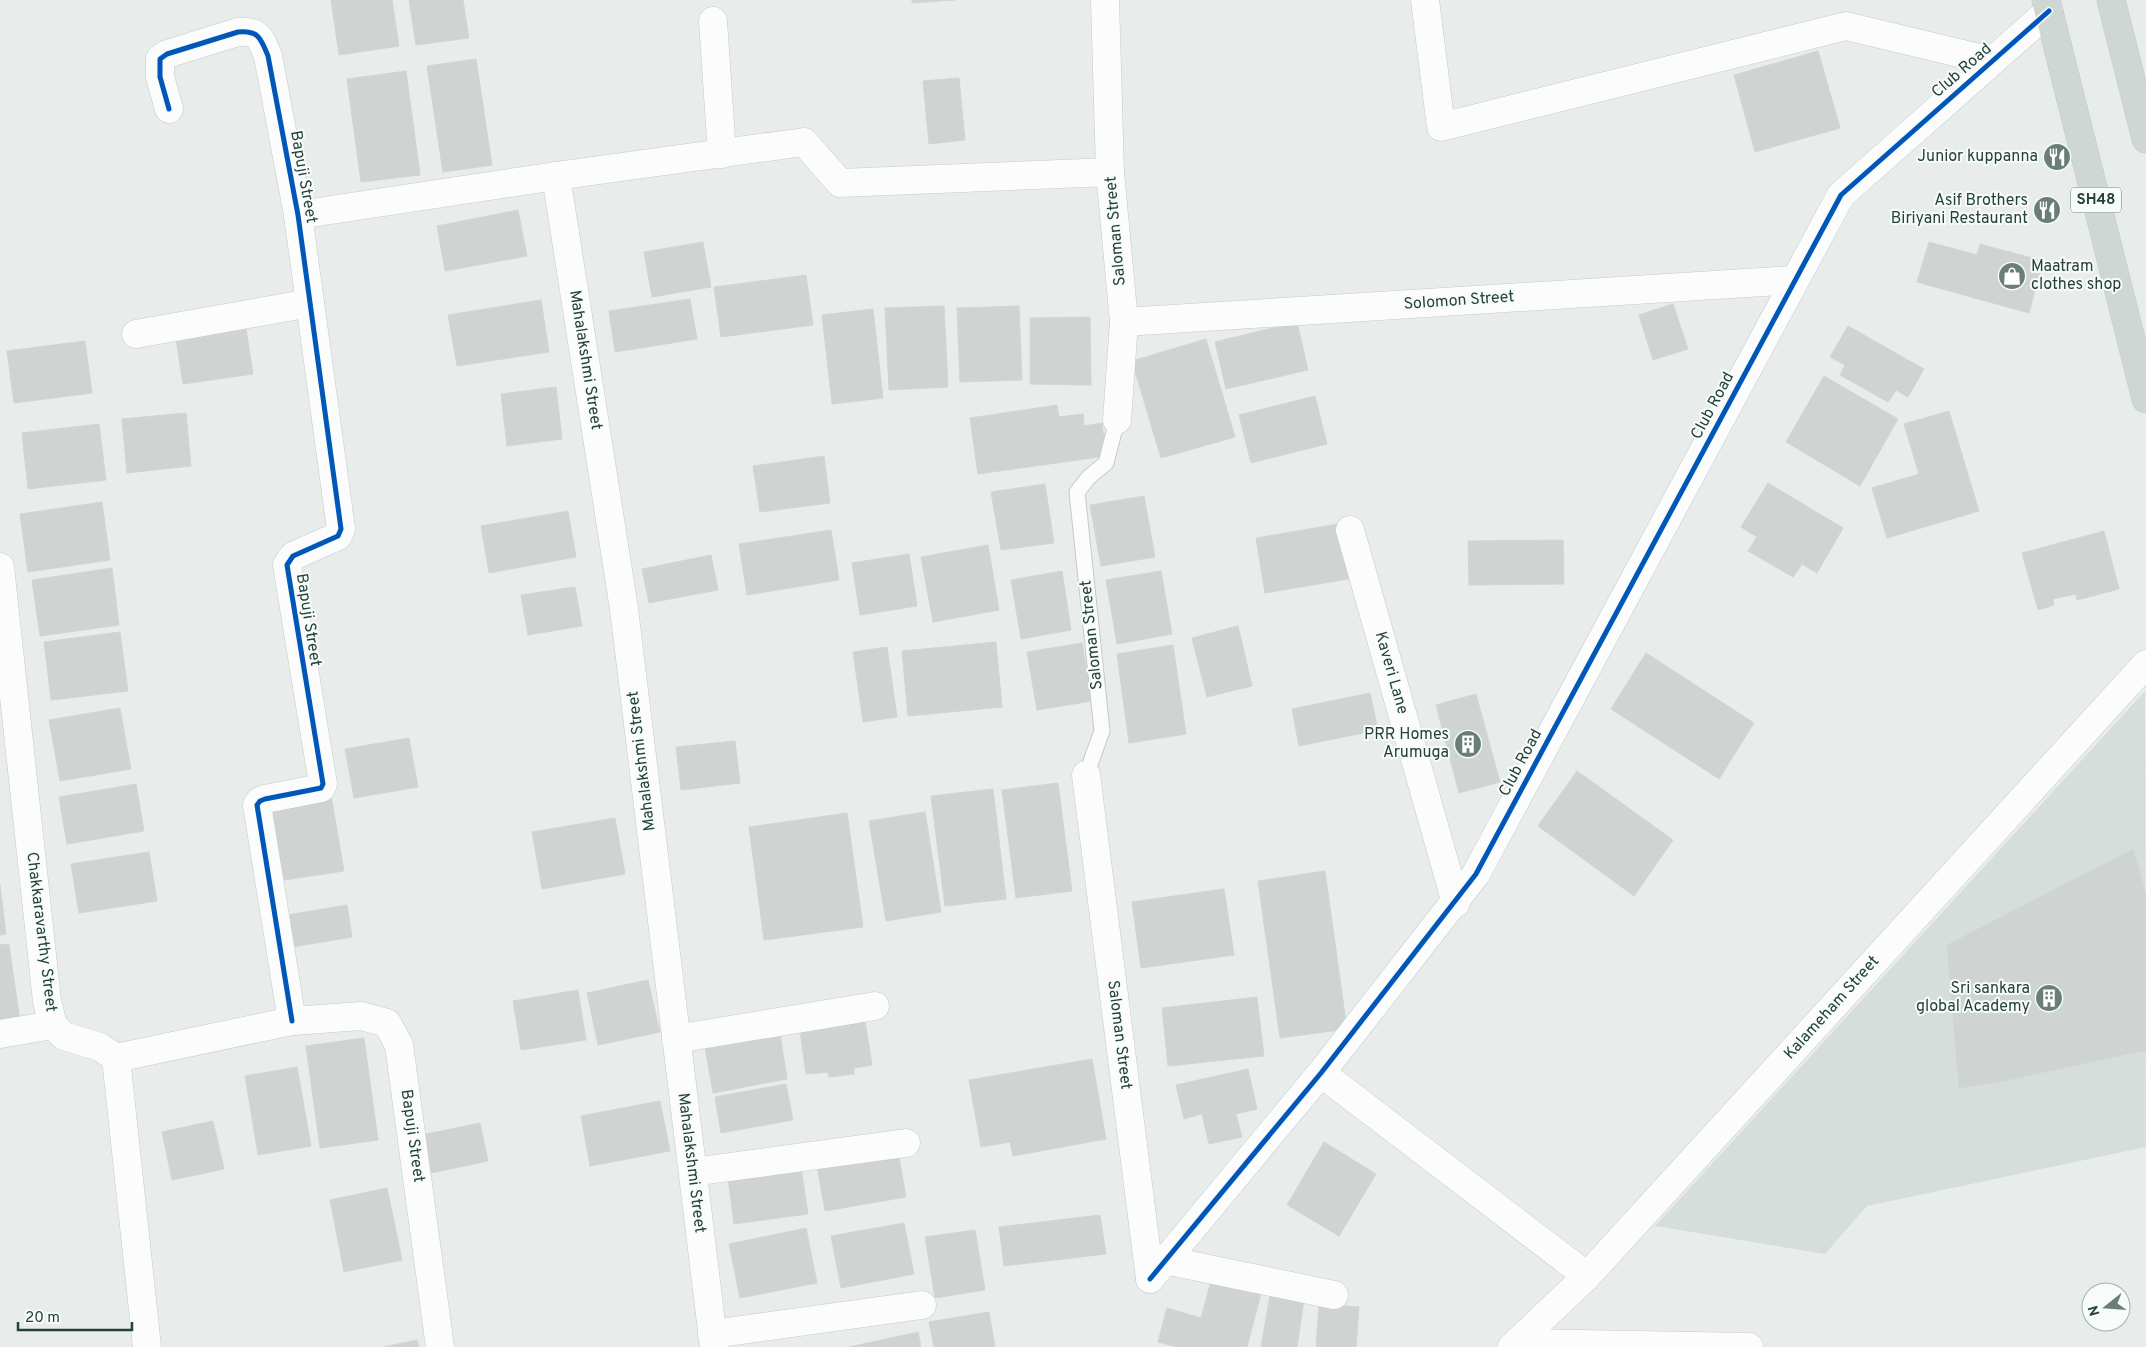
<svg xmlns="http://www.w3.org/2000/svg" width="2146" height="1347" font-family="Overpass,sans-serif">
<style>
.built{fill:#d6dedb}
.building{fill:#cfd4d2;stroke:#d1d6d4}
.lines{fill:none;stroke-linecap:round;stroke-linejoin:round}
.lane-casing{stroke:#c5cac8;stroke-width:17}
.street-casing{stroke:#c5cac8;stroke-width:29}
.primary-casing{stroke:#c3ccc9;stroke-width:29}
.lane{stroke:#fcfcfc;stroke-width:15}
.street{stroke:#fcfcfc;stroke-width:28}
.primary{stroke:#cfd7d5;stroke-width:28}
.cycleway-casing{stroke:#f7fbf9;stroke-width:8}
.cycleway{stroke:#0057b8;stroke-width:5}
.labels{text-anchor:middle;dominant-baseline:central;stroke-width:4;stroke-linejoin:round;paint-order:stroke}
.shield{fill:#f7fbf9;stroke:#637a73;stroke-width:1}
.shield-label{font-size:15px;font-weight:bold;fill:#24423a}
.street-label{font-size:16px;fill:#24423a;stroke:#f7fbf9}
.poi-label{font-size:16px;fill:#24423a;stroke:#f7fbf9;text-anchor:end}
</style>
<rect width="100%" height="100%" fill="#e8edeb"/>
<polygon class="built" points="2145,691 2146,1147 1867,1206 1825,1254 1655,1226"/>
<g class="building">
<polygon points="331,0 392,0 399,46 339,55"/>
<polygon points="409,0 463,0 469,38 416,45"/>
<polygon points="912,0 955,0 912,3"/>
<polygon points="1818,51 1840,128 1755,152 1734,75"/>
<polygon points="476,59 492,165 443,172 427,66"/>
<polygon points="406,71 420,175 361,182 347,79"/>
<polygon points="959,78 965,140 929,144 923,81"/>
<polygon points="518,210 527,256 445,271 437,226"/>
<polygon points="703,242 711,287 652,297 644,252"/>
<polygon points="1929,242 1977,255 1980,244 2043,261 2029,313 1917,282"/>
<polygon points="806,275 813,325 721,337 714,287"/>
<polygon points="690,299 697,339 615,352 609,311"/>
<polygon points="541,300 549,352 457,366 448,315"/>
<polygon points="1673,304 1688,349 1653,360 1639,315"/>
<polygon points="944,306 948,387 889,390 885,308"/>
<polygon points="1019,306 1022,380 960,382 957,308"/>
<polygon points="873,309 883,398 832,404 822,315"/>
<polygon points="1090,317 1091,385 1030,384 1030,318"/>
<polygon points="1297,322 1308,370 1226,389 1215,342"/>
<polygon points="245,323 253,374 183,384 175,333"/>
<polygon points="1848,326 1924,369 1908,397 1896,390 1888,402 1840,375 1845,365 1830,357"/>
<polygon points="1206,339 1235,437 1161,458 1132,361"/>
<polygon points="85,341 92,393 14,403 7,351"/>
<polygon points="1824,376 1898,419 1860,486 1786,442"/>
<polygon points="556,387 562,439 507,446 501,394"/>
<polygon points="1315,396 1327,444 1251,463 1239,415"/>
<polygon points="1057,405 1059,417 1083,414 1084,426 1102,423 1106,456 978,474 970,418"/>
<polygon points="1949,411 1979,511 1887,538 1872,488 1919,474 1904,424"/>
<polygon points="186,413 191,466 127,473 122,419"/>
<polygon points="99,424 106,480 28,489 22,433"/>
<polygon points="824,456 830,503 760,512 753,466"/>
<polygon points="1768,483 1843,528 1817,573 1802,564 1793,577 1748,551 1757,537 1741,527"/>
<polygon points="1045,484 1054,543 1001,550 991,492"/>
<polygon points="1144,496 1155,557 1101,566 1090,505"/>
<polygon points="102,502 110,560 28,572 20,514"/>
<polygon points="568,511 576,557 489,573 481,526"/>
<polygon points="1344,523 1354,578 1265,593 1256,538"/>
<polygon points="831,530 839,580 747,595 739,544"/>
<polygon points="2104,531 2119,589 2077,600 2076,594 2053,599 2054,605 2038,610 2022,553"/>
<polygon points="1563,540 1564,584 1469,585 1468,541"/>
<polygon points="988,545 999,610 933,622 921,557"/>
<polygon points="909,554 917,606 860,615 852,563"/>
<polygon points="711,555 718,590 649,603 642,569"/>
<polygon points="112,568 119,625 40,636 32,580"/>
<polygon points="1062,571 1071,630 1021,639 1011,580"/>
<polygon points="1161,571 1172,634 1117,644 1106,580"/>
<polygon points="575,587 582,626 528,635 521,595"/>
<polygon points="1238,626 1252,686 1207,697 1192,638"/>
<polygon points="120,632 128,691 51,700 44,642"/>
<polygon points="996,642 1002,707 908,716 902,651"/>
<polygon points="1082,643 1092,701 1037,710 1027,652"/>
<polygon points="1173,645 1186,734 1129,743 1117,654"/>
<polygon points="887,647 897,717 863,722 853,652"/>
<polygon points="1646,653 1754,723 1719,779 1611,709"/>
<polygon points="1370,693 1378,730 1299,746 1292,709"/>
<polygon points="1476,694 1500,782 1459,793 1436,705"/>
<polygon points="120,708 131,769 60,781 49,720"/>
<polygon points="409,738 418,787 354,798 345,749"/>
<polygon points="735,741 740,783 681,790 676,747"/>
<polygon points="1577,771 1673,840 1634,896 1538,826"/>
<polygon points="1058,783 1072,891 1016,898 1002,790"/>
<polygon points="136,784 144,831 67,844 59,797"/>
<polygon points="993,789 1006,899 945,906 931,796"/>
<polygon points="330,790 344,871 284,880 270,799"/>
<polygon points="925,812 941,912 886,921 869,821"/>
<polygon points="847,813 863,927 764,940 749,827"/>
<polygon points="615,818 625,874 542,889 532,832"/>
<polygon points="2133,849 2146,895 2146,1050 2003,1081 1959,1088 1947,945"/>
<polygon points="149,852 157,901 79,913 71,864"/>
<polygon points="1325,871 1347,1029 1280,1038 1258,881"/>
<polygon points="0,884 6,934 0,935"/>
<polygon points="1224,889 1234,955 1141,968 1132,902"/>
<polygon points="347,905 352,937 292,947 287,915"/>
<polygon points="9,944 20,1021 0,1024 0,945"/>
<polygon points="648,980 660,1032 598,1045 587,993"/>
<polygon points="578,990 586,1040 521,1050 513,1001"/>
<polygon points="1257,997 1264,1056 1168,1066 1162,1008"/>
<polygon points="865,1021 872,1065 854,1068 854,1074 829,1077 828,1072 806,1074 800,1031"/>
<polygon points="780,1034 787,1079 713,1093 705,1047"/>
<polygon points="364,1038 378,1140 320,1148 306,1046"/>
<polygon points="1092,1059 1106,1139 1013,1156 1010,1142 981,1147 969,1080"/>
<polygon points="297,1067 311,1146 258,1155 245,1076"/>
<polygon points="1248,1069 1257,1109 1236,1114 1242,1137 1209,1144 1202,1114 1184,1119 1176,1085"/>
<polygon points="786,1084 793,1120 721,1133 715,1097"/>
<polygon points="660,1101 670,1151 590,1166 581,1116"/>
<polygon points="213,1121 224,1169 172,1180 162,1132"/>
<polygon points="480,1123 488,1161 426,1174 417,1136"/>
<polygon points="1324,1142 1376,1174 1339,1236 1287,1205"/>
<polygon points="898,1152 906,1197 825,1211 817,1166"/>
<polygon points="801,1168 808,1214 734,1224 728,1178"/>
<polygon points="387,1188 402,1260 344,1272 330,1200"/>
<polygon points="1100,1215 1106,1254 1004,1266 999,1227"/>
<polygon points="904,1223 914,1274 841,1288 831,1236"/>
<polygon points="806,1228 817,1283 740,1298 729,1244"/>
<polygon points="975,1230 985,1290 935,1298 925,1237"/>
<polygon points="1211,1281 1261,1294 1247,1347 1177,1347 1158,1342 1167,1308 1201,1318"/>
<polygon points="1270,1295 1304,1300 1297,1347 1261,1347"/>
<polygon points="1319,1304 1359,1307 1356,1347 1316,1347"/>
<polygon points="989,1312 995,1347 934,1347 929,1322"/>
<polygon points="918,1332 921,1347 849,1347"/>
<polygon points="417,1340 419,1347 383,1347"/>
</g>
<g class="lines">
<g class="lane-casing">
<polyline id="lane" points="1086,775 1102,731 1077,492 1089,477 1106,463 1117,420"/>
</g>
<g class="street-casing">
<g id="street">
<polyline points="1105,0 1110,172 1124,322 1117,420"/>
<polyline points="1425,0 1441,127 1846,26 1992,61"/>
<polyline points="713,21 722,154"/>
<path d="M169,109L160,77V59L167,54L238,32C259,30 261,39 268,56L298,215L341,529L338,536L293,556L287,565L323,784L321,788L265,799L260,801L257,805L292,1021"/>
<polyline points="556,176 624,609 714,1347"/>
<polyline points="298,215 556,176 804,142 840,183 1110,172"/>
<polyline points="1124,322 1794,280"/>
<polyline points="136,334 310,303"/>
<polyline points="1350,530 1456,903"/>
<polyline points="0,567 47,1001 53,1025 64,1036 100,1047 116,1058 147,1347"/>
<polyline points="1086,775 1150,1279"/>
<polyline points="0,1034 53,1025"/>
<polyline points="676,1039 875,1006"/>
<polyline points="116,1058 292,1021 361,1016 387,1023 399,1045 440,1347"/>
<polyline points="1321,1073 1587,1276"/>
<polyline points="693,1172 906,1143"/>
<polyline points="1165,1260 1334,1295"/>
<polyline points="1150,1279 1321,1073 1476,874 1841,195 2049,11"/>
<polyline points="712,1334 922,1305"/>
<polyline points="1517,1343 1749,1347"/>
<polyline points="1512,1347 1587,1276 2146,664"/>
</g>
</g>
<g class="primary-casing">
<g id="primary">
<polyline points="2046,0 2146,399"/>
<polyline points="2111,0 2146,139"/>
</g>
</g>
<use href="#lane" class="lane"/>
<use href="#street" class="street"/>
<use href="#primary" class="primary"/>
<g class="cycleway-casing">
<g id="cycleway">
<path d="M169,109L160,77V59L167,54L238,32C259,30 261,39 268,56L298,215L341,529L338,536L293,556L287,565L323,784L321,788L265,799L260,801L257,805L292,1021"/>
<polyline points="1150,1279 1321,1073 1476,874 1841,195 2049,11"/>
</g>
</g>
<use href="#cycleway" class="cycleway"/>
</g>
<defs>
<g id="restaurant-disc" transform="scale(1.4375)"><circle r="9.5" fill="#697e78" stroke="#f7fbf9"/><path d="M-5-6h1v4h1v-4h1v4h1v-4h1v5L-1.5 .5V6h-2V.5L-5-1ZM5-6V6H3V1.5H1.5Q1.5-4 5-6Z" fill="#fff"/></g>
<g id="shop-disc" transform="scale(1.4375)"><circle r="9.5" fill="#697e78" stroke="#f7fbf9"/><path d="M-5-2.5h2.3a2.7 3.5 0 0 1 5.4 0H5L5.5 6h-11ZM-1.5-2.5h3a1.5 2.3 0 0 0-3 0Z" fill="#fff"/></g>
<g id="building-disc" transform="scale(1.4375)"><circle r="9.5" fill="#697e78" stroke="#f7fbf9"/><path d="M-4-6H4V6H1V3H-1V6H-4ZM-2.5-4.3h1.7v1.8h-1.7ZM.8-4.3h1.7v1.8H.8ZM-2.5-1h1.7V.8h-1.7ZM.8-1h1.7V.8H.8Z" fill="#fff"/></g>
</defs>
<g fill-rule="evenodd">
<use href="#restaurant-disc" x="2057" y="157"/>
<use href="#restaurant-disc" x="2047" y="210"/>
<use href="#shop-disc" x="2012" y="276"/>
<use href="#building-disc" x="1468" y="744"/>
<use href="#building-disc" x="2049" y="998"/>
</g>
<g class="labels">
<rect class="shield" x="2071" y="187.5" width="50" height="25" rx="4"/>
<g class="shield-label">
<text x="2096" y="200">SH48</text>
</g>
<g class="street-label">
<text transform="translate(1962 71) rotate(-41)">Club Road</text>
<text transform="translate(303 177) rotate(80)">Bapuji Street</text>
<text transform="translate(1116 231) rotate(-95)">Saloman Street</text>
<text transform="translate(1459 301) rotate(-4)">Solomon Street</text>
<text transform="translate(585 360) rotate(81)">Mahalakshmi Street</text>
<text transform="translate(1713 406) rotate(-62)">Club Road</text>
<text transform="translate(308 620) rotate(81)">Bapuji Street</text>
<text transform="translate(1092 635) rotate(-96)">Saloman Street</text>
<text transform="translate(1391 673) rotate(74)">Kaveri Lane</text>
<text transform="translate(642 761) rotate(-97)">Mahalakshmi Street</text>
<text transform="translate(1521 763) rotate(-62)">Club Road</text>
<text transform="translate(41 932) rotate(83)">Chakkaravarthy Street</text>
<text transform="translate(1832 1008) rotate(-48)">Kalameham Street</text>
<text transform="translate(1119 1035) rotate(83)">Saloman Street</text>
<text transform="translate(412 1136) rotate(82)">Bapuji Street</text>
<text transform="translate(691 1163) rotate(83)">Mahalakshmi Street</text>
</g>
<g class="poi-label">
<text x="2038" y="157">Junior kuppanna</text>
<text x="2028" y="201">Asif Brothers<tspan x="2028" dy="18">Biriyani Restaurant</tspan></text>
<text x="2031" y="267" text-anchor="start">Maatram<tspan x="2031" dy="18">clothes shop</tspan></text>
<text x="1449" y="735">PRR Homes<tspan x="1449" dy="18">Arumuga</tspan></text>
<text x="2030" y="989">Sri sankara<tspan x="2030" dy="18">global Academy</tspan></text>
</g>
</g>
<g transform="translate(2106 1307) rotate(253)"><circle r="24" fill="#f7fbf9" stroke="#a3b1ad"/>
<path d="M0-4L9 19L0 12L-9 19Z" fill="#697e78"/>
<text y="-8" font-size="14" font-weight="bold" text-anchor="middle" fill="#24423a">N</text>
</g>
<path d="M18 1322v8h114v-8" fill="none" stroke="#24423a" stroke-width="2.5"/>
<text x="25" y="1322" font-size="15" fill="#24423a" stroke="#f7fbf9" stroke-width="4" paint-order="stroke">20 m</text>
</svg>
